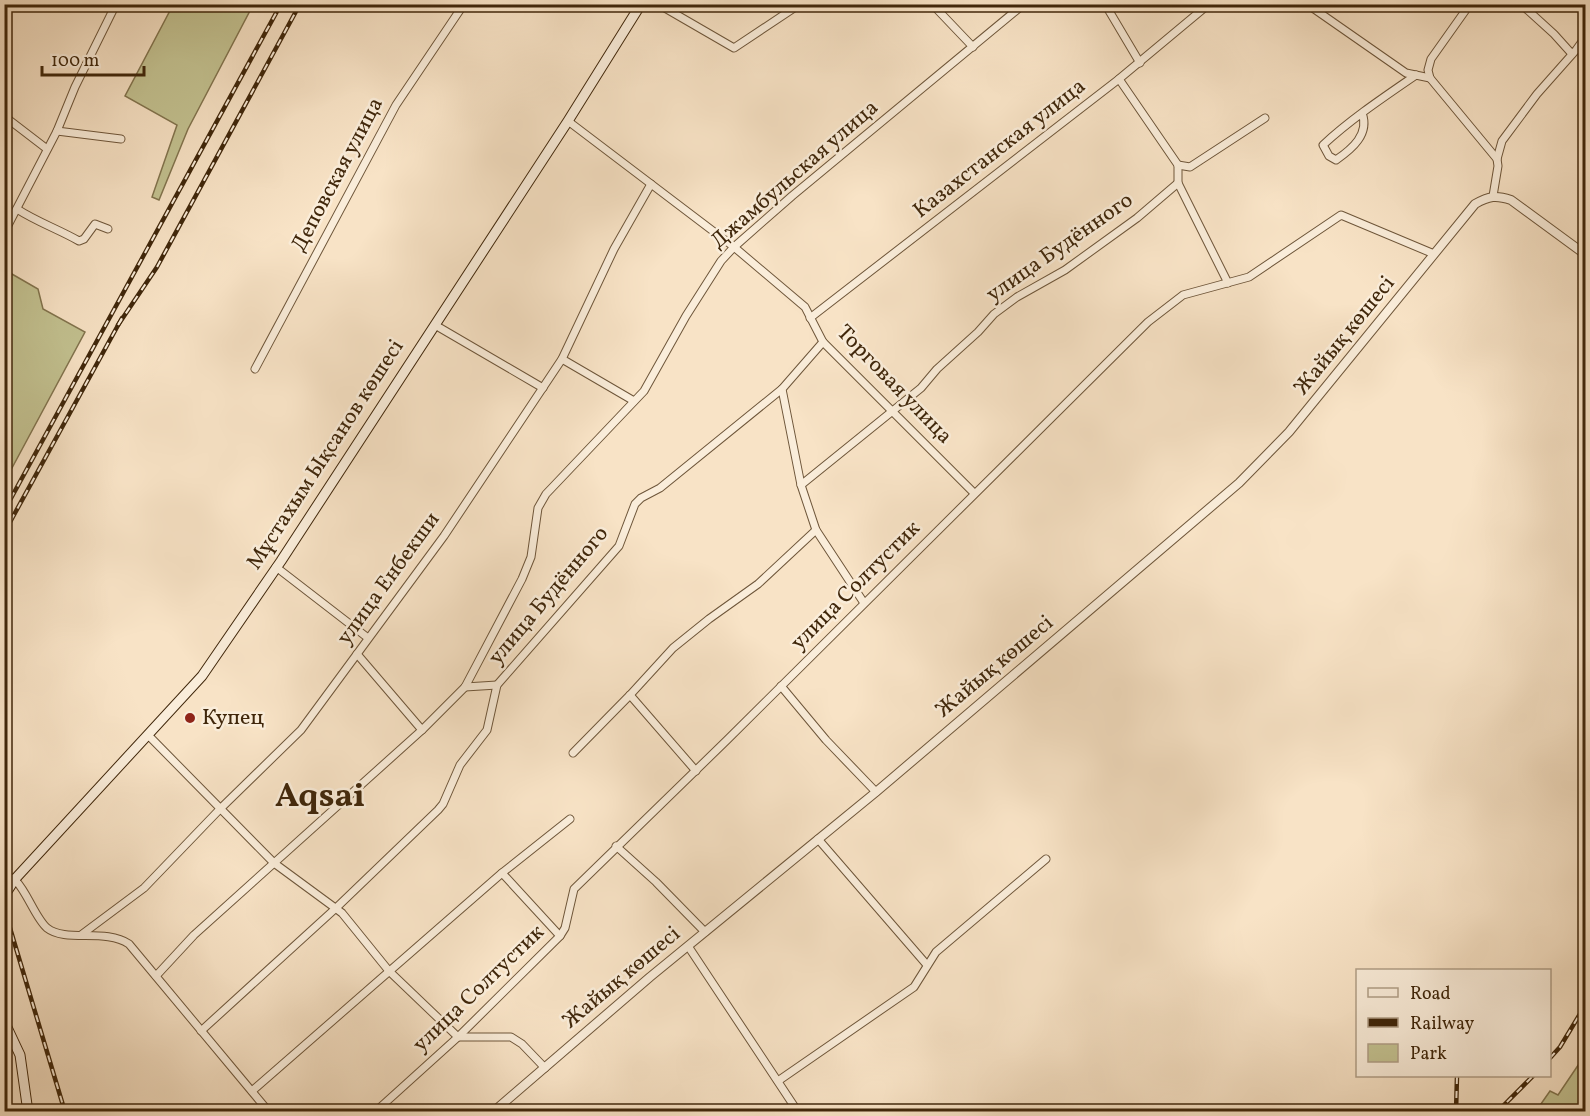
<svg xmlns="http://www.w3.org/2000/svg" width="1590" height="1116" font-family="Vollkorn,serif">
<style>
.green{fill:#c3c291;stroke:#82744e;stroke-width:1.5}
.lines{fill:none;stroke-linecap:round;stroke-linejoin:round}
.minor-casing{stroke:#6e563a;stroke-width:9}
.tertiary-casing{stroke:#6e563a;stroke-width:10}
.secondary-casing{stroke:#40270b;stroke-width:11}
.minor{stroke:#faedda;stroke-width:7}
.tertiary{stroke:#faedda;stroke-width:8}
.secondary{stroke:#faedda;stroke-width:9}
.rail-casing{stroke:#40270b;stroke-width:4.5}
.rail{stroke:#faedda;stroke-width:2;stroke-dasharray:7;stroke-linecap:butt}
.poi-dot{fill:#8f2418;stroke:#faedda;stroke-width:2}
.labels{text-anchor:middle;dominant-baseline:central;stroke-width:5;stroke-linejoin:round;paint-order:stroke}
.street-label{font-size:22px;fill:#40270b;stroke:#faedda}
.poi-label{font-size:22px;fill:#40270b;stroke:#faedda;text-anchor:start}
.town-label{font-size:34px;font-weight:bold;fill:#40270b;stroke:#faedda}
</style>
<rect width="100%" height="100%" fill="#f8e3c6"/>
<filter id="stains"><feTurbulence type="fractalNoise" baseFrequency=".00333" numOctaves="4"/><feColorMatrix values="0 0 0 0 .2 0 0 0 0 .09 0 0 0 0 .02 0 0 0 .5 -.17"/></filter>
<radialGradient id="worn" r=".72"><stop offset=".6" stop-color="#630" stop-opacity="0"/><stop offset="1" stop-color="#630" stop-opacity=".3"/></radialGradient>
<g class="green">
<polygon points="173,5 253,5 188,129 159,200 152,197 177,125 125,96"/>
<polygon points="5,270 38,289 43,309 85,332 5,481"/>
<polygon points="1585,1055 1585,1111 1536,1111 1550,1091 1558,1095"/>
</g>
<g class="lines">
<g class="minor-casing">
<g id="minor">
<polyline points="658,4 734,48 800,4"/>
<polyline points="932,4 973,47"/>
<polyline points="1105,4 1140,63"/>
<polyline points="1307,4 1406,73 1430,78"/>
<polyline points="1470,4 1431,59 1428,70 1430,78 1497,159 1498,166 1493,196"/>
<polyline points="1521,4 1554,34 1572,54"/>
<polyline points="1119,79 1178,165 1178,183 1228,283"/>
<path d="M1362,113C1370,134 1352,149 1336,160L1329,156L1323,145C1351,119 1384,97 1416,75"/>
<polyline points="4,116 47,149"/>
<polyline points="568,121 734,247 805,307 823,342 974,493"/>
<polyline points="57,131 121,139"/>
<polyline points="1497,159 1502,141 1537,94 1576,50 1586,36"/>
<polyline points="1178,165 1190,167 1265,118"/>
<path d="M17,209C37,222 58,229 79,241L84,239L95,224L108,229"/>
<polyline points="4,233 57,131 75,87 116,4"/>
<polyline points="810,318 1119,79 1209,4"/>
<polyline points="435,325 543,388"/>
<polyline points="823,342 782,389 801,485 816,530 864,603"/>
<polyline points="562,359 634,401"/>
<polyline points="255,369 396,105 464,4"/>
<polyline points="801,485 921,388 937,369 978,332 994,314 1017,297 1065,270 1137,218 1178,183"/>
<polyline points="276,567 368,638"/>
<polyline points="357,654 422,730"/>
<polyline points="781,686 826,740 876,792"/>
<polyline points="465,687 497,685"/>
<polyline points="630,695 696,771"/>
<polyline points="148,735 274,863 342,913 389,971 458,1037 511,1037 522,1044 545,1068"/>
<polyline points="573,753 630,695 673,648 709,619 758,584 816,530"/>
<polyline points="818,839 927,965"/>
<polyline points="616,846 656,882 705,932"/>
<polyline points="502,873 560,936"/>
<path d="M4,875C8,877 13,878 16,881C27,892 36,919 47,928C66,943 105,928 129,944L269,1112"/>
<polyline points="81,935 144,888 220,809 301,730 444,536 562,359 614,249 651,184"/>
<polyline points="688,946 798,1112"/>
<polyline points="156,976 194,935 422,730 465,687 522,579 531,557 538,508 546,494 644,391 686,316 721,261 734,247 792,196 1024,4"/>
<polyline points="201,1031 336,908 438,810 443,804 460,765 487,730 497,685 619,546 635,504 641,498 660,488 782,389"/>
<polyline points="778,1081 914,987 936,952 1046,859"/>
<polyline points="252,1091 502,873 570,819"/>
<polyline points="375,1112 458,1037 560,936 565,928 574,889 727,740 1148,322 1183,295 1249,277 1341,215 1434,254"/>
</g>
</g>
<g class="tertiary-casing">
<path id="tertiary" d="M493,1112L650,977L876,792L1239,483L1289,432L1475,204C1489,196 1496,195 1511,200L1586,255"/>
</g>
<g class="secondary-casing">
<g id="secondary">
<polyline points="4,896 15,879 202,676 281,561 568,121 641,4"/>
<polyline points="4,1021 20,1055 28,1112"/>
</g>
</g>
<use href="#minor" class="minor"/>
<use href="#tertiary" class="tertiary"/>
<use href="#secondary" class="secondary"/>
<g class="rail-casing">
<g id="rail">
<polyline points="118,325 157,267 300,4"/>
<polyline points="4,511 281,4"/>
<polyline points="4,533 122,318"/>
<polyline points="4,908 65,1112"/>
<polyline points="1550,1058 1560,1047 1586,1004"/>
<polyline points="1456,1112 1457,1076"/>
<polyline points="1497,1112 1533,1076"/>
</g>
</g>
<use href="#rail" class="rail"/>
</g>
<circle class="poi-dot" cx="190" cy="718" r="6"/>
<g class="labels">
<g class="street-label">
<text transform="translate(1000 149) rotate(-38)">Казахстанская улица</text>
<text transform="translate(338 175) rotate(-62)">Деповская улица</text>
<text transform="translate(795 175) rotate(-41)">Джамбульская улица</text>
<text transform="translate(1060 248) rotate(-35)">улица Будённого</text>
<text transform="translate(1345 336) rotate(-51)">Жайық көшесі</text>
<text transform="translate(894 385) rotate(46)">Торговая улица</text>
<text transform="translate(326 455) rotate(-57)">Мұстахым Ықсанов көшесі</text>
<text transform="translate(389 579) rotate(-54)">улица Енбекши</text>
<text transform="translate(856 586) rotate(-45)">улица Солтустик</text>
<text transform="translate(549 596) rotate(-50)">улица Будённого</text>
<text transform="translate(995 667) rotate(-40)">Жайық көшесі</text>
<text transform="translate(622 978) rotate(-40)">Жайық көшесі</text>
<text transform="translate(479 989) rotate(-44)">улица Солтустик</text>
</g>
<g class="poi-label">
<text x="202" y="718">Купец</text>
</g>
<g class="town-label">
<text x="320" y="797">Aqsai</text>
</g>
</g>
<rect width="1590" height="1116" fill="none" stroke="#f8e3c6" stroke-width="24"/>
<rect x="6" y="6" width="1578" height="1104" fill="none" stroke="#40270b" stroke-width="3"/>
<rect x="12" y="12" width="1566" height="1092" fill="none" stroke="#40270b" stroke-width="1.5"/>
<rect x="1356" y="969" width="195" height="108" fill="#faedda" stroke="#b09e87" stroke-width="1.5"/>
<rect x="1368" y="988" width="30" height="9" fill="#faedda" stroke="#b09e87" stroke-width="1.5"/>
<text x="1410" y="999" font-size="18" fill="#40270b">Road</text>
<rect x="1368" y="1018" width="30" height="9" fill="#40270b" stroke="#b09e87" stroke-width="1.5"/>
<text x="1410" y="1029" font-size="18" fill="#40270b">Railway</text>
<rect x="1368" y="1044" width="30" height="18" fill="#c3c291" stroke="#b09e87" stroke-width="1.5"/>
<text x="1410" y="1059" font-size="18" fill="#40270b">Park</text>
<path d="M42 66v9h102v-9" fill="none" stroke="#40270b" stroke-width="3"/>
<text x="51" y="66" font-size="18" fill="#40270b" stroke="#faedda" stroke-width="4.5" paint-order="stroke">100 m</text>
<rect width="100%" height="100%" filter="url(#stains)"/>
<rect width="100%" height="100%" fill="url(#worn)"/>
</svg>
